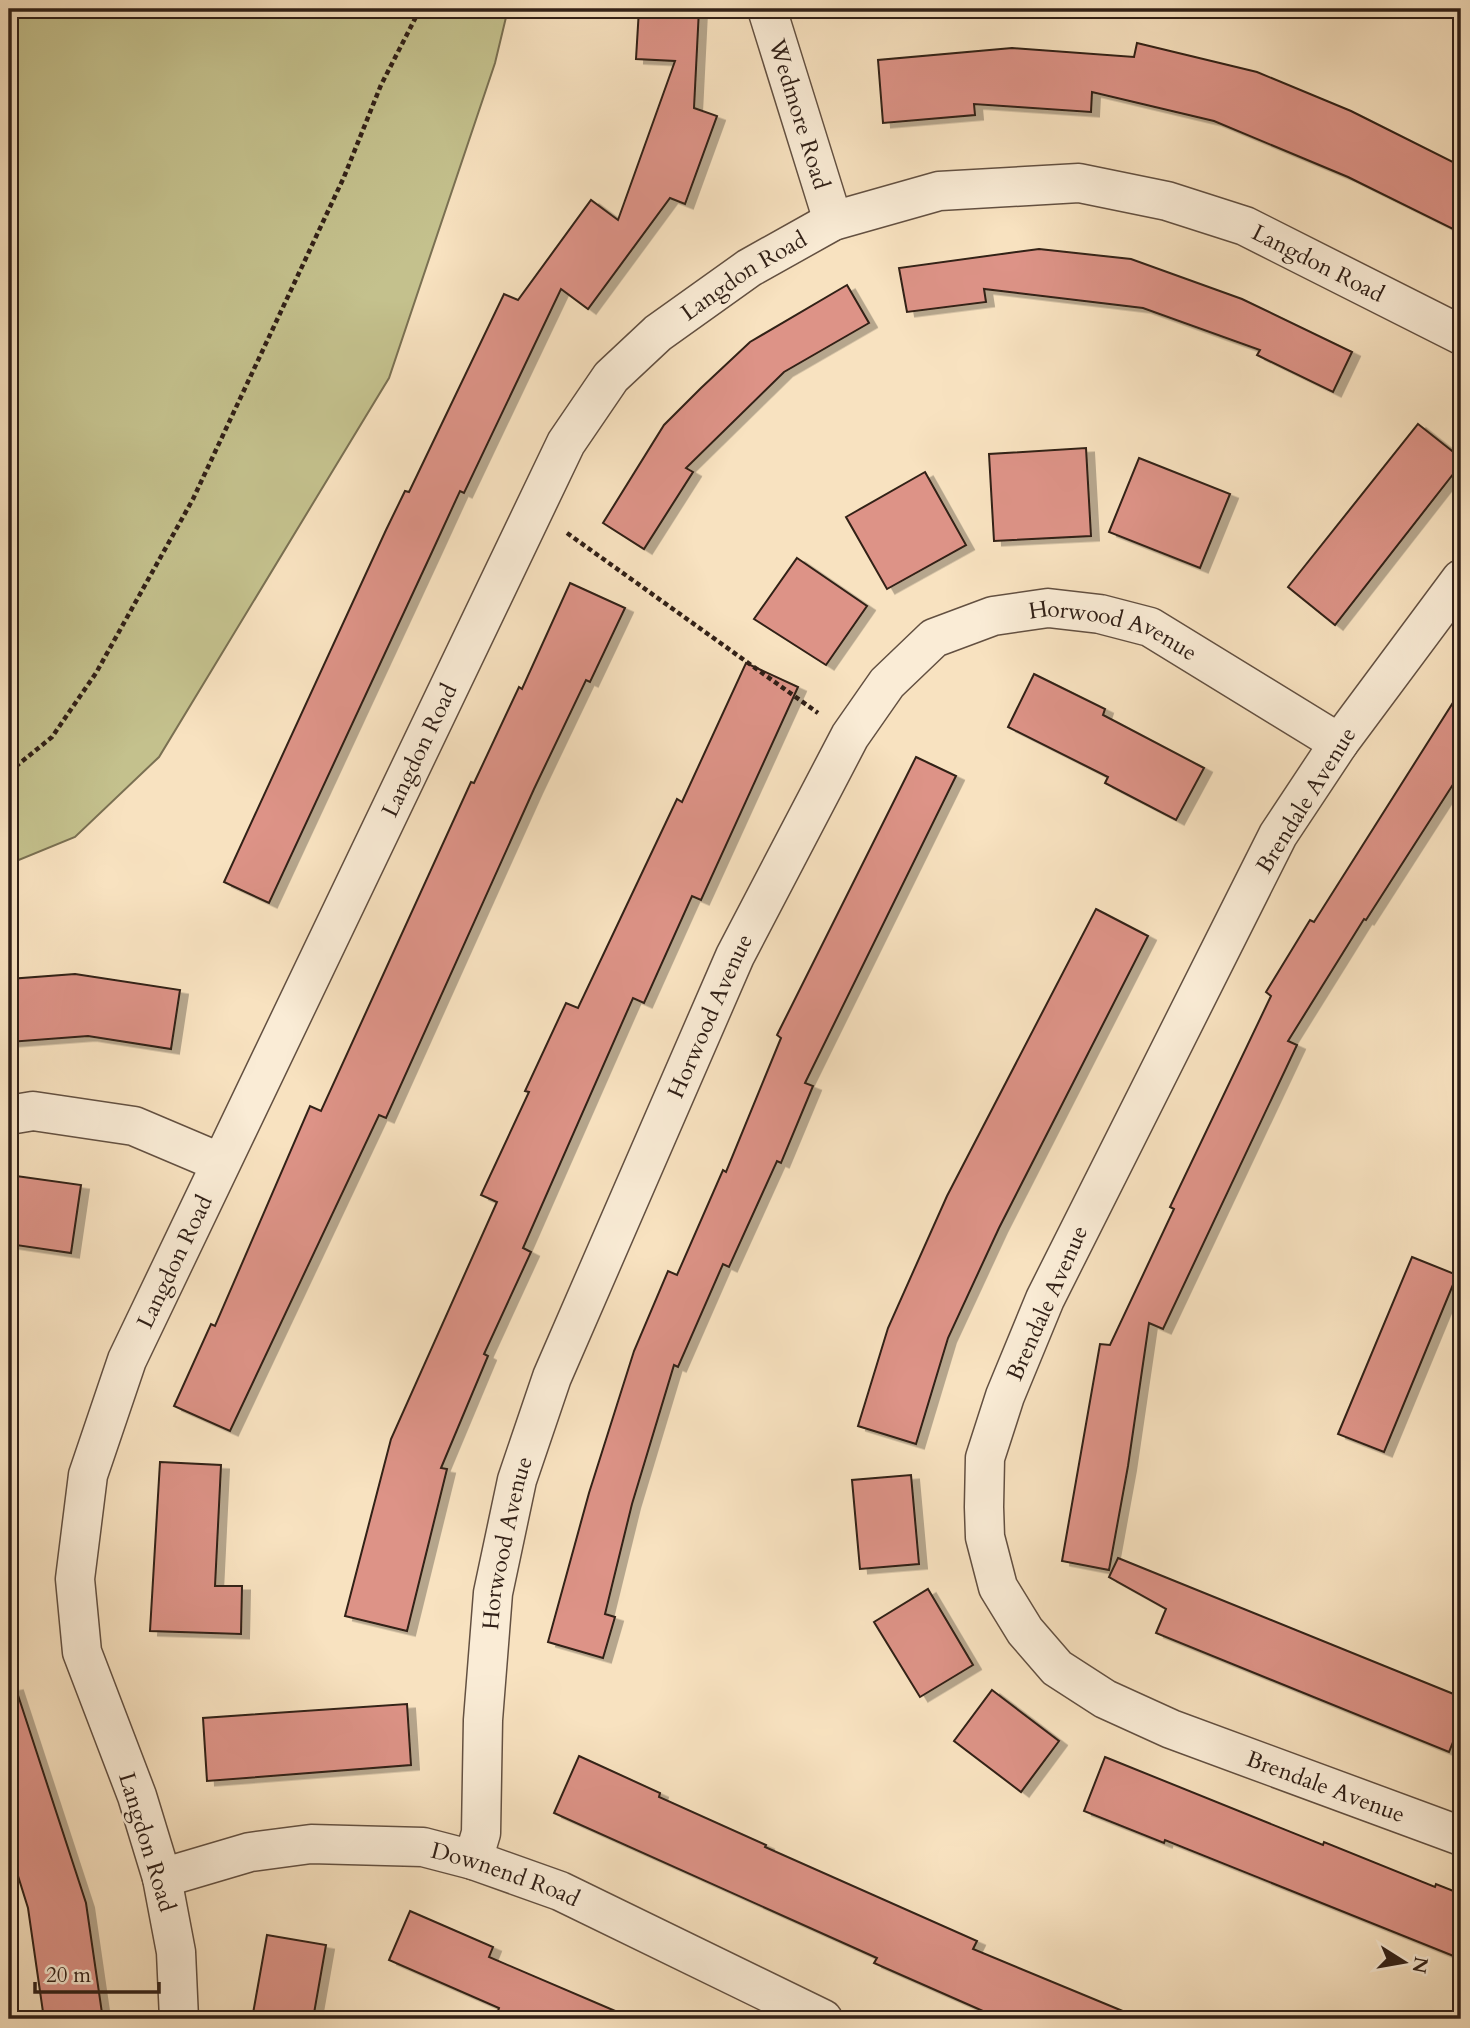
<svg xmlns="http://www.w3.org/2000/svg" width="1470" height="2028" font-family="Cardo,serif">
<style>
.green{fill:#c4c18d;stroke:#7a7052;stroke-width:2}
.building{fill:#dd9387;stroke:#312017;stroke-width:2;filter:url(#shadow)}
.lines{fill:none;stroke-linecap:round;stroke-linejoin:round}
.minor-casing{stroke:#635041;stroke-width:41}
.path{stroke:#312017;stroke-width:4.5;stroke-dasharray:5 3.5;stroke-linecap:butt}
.minor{stroke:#faecd6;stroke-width:38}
.labels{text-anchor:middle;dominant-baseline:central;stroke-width:5;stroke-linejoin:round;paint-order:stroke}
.street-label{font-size:23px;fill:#312017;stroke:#faecd6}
</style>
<defs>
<filter id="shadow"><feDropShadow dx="8" dy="4.5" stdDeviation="0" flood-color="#0004"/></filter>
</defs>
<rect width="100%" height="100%" fill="#f8e2c0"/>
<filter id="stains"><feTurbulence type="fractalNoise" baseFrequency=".00286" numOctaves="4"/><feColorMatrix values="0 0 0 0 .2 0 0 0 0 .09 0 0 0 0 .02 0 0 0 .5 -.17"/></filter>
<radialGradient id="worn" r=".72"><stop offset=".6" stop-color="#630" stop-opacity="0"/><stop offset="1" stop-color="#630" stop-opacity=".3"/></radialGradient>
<polygon class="green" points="9,9 508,9 495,63 389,378 159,757 75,837 9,864"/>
<g class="building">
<polygon points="639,9 699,9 694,108 717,116 685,204 670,198 588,309 561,289 464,493 460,491 432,552 269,903 224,882 386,530 405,491 409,492 504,294 518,300 591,200 618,220 675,61 636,59"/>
<polygon points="1137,43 1257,72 1351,111 1461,166 1461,233 1348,177 1214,121 1092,92 1091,112 974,104 975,115 883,123 878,60 1012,48 1134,57"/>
<polygon points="1039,249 1131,259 1242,299 1352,352 1333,392 1257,355 1260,350 1143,308 984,289 986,302 907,312 899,268"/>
<polygon points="847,285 869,323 784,372 686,468 693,472 644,549 603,523 664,425 701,388 750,342"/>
<polygon points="1418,424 1461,458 1461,464 1335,625 1288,587"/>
<polygon points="1086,448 1091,536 994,541 989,454"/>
<polygon points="1139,458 1230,494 1200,568 1109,532"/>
<polygon points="925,472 966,545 887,589 846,517"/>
<polygon points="797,558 867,606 826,665 754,619"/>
<polygon points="570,583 625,608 590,682 586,680 534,789 386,1118 379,1115 230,1431 174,1406 211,1324 215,1326 310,1106 321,1111 471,782 474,783 519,687 522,689"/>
<polygon points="746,663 798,687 701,900 692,896 644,1003 633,998 523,1248 531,1252 484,1354 488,1356 441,1468 447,1469 407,1631 345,1616 391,1439 497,1202 481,1195 529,1092 525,1091 566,1003 578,1008 677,799 682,802"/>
<polygon points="1034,674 1105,709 1103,715 1204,768 1176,820 1105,783 1108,777 1008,727"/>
<polygon points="1461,690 1461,772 1366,920 1364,919 1288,1041 1297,1045 1163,1329 1149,1323 1128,1466 1109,1570 1062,1561 1100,1344 1110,1345 1174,1209 1170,1207 1271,996 1266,992 1310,920 1314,922"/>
<polygon points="916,757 956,776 805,1083 813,1086 781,1163 777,1161 729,1267 723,1264 678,1367 674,1365 632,1504 605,1614 615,1617 603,1658 548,1642 589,1493 634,1351 668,1271 677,1275 723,1170 726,1172 781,1038 777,1035"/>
<polygon points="1096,909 1148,936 999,1228 948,1338 916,1444 858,1426 888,1328 947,1196"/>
<polygon points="75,974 180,990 171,1049 88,1036 9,1042 9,979"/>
<polygon points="9,1175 81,1185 71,1253 9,1244"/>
<polygon points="1412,1257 1457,1275 1384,1452 1338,1434"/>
<polygon points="160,1462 221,1465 215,1586 242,1586 241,1634 150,1631"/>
<polygon points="911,1475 919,1564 860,1569 852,1480"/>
<polygon points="1118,1558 1461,1697 1461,1722 1449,1752 1156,1633 1166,1609 1109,1577"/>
<polygon points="928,1589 973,1665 920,1697 874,1622"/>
<polygon points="15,1686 86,1903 102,2013 44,2019 28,1908 9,1847 9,1687"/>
<polygon points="992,1690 1059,1741 1021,1792 954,1741"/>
<polygon points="407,1704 411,1765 207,1781 203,1718"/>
<polygon points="579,1756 660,1793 659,1797 766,1845 765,1847 977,1941 973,1949 1142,2019 1001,2019 874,1963 877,1958 554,1813"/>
<polygon points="1105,1757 1323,1845 1324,1842 1435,1887 1436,1884 1461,1894 1461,1959 1165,1840 1164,1843 1084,1811"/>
<polygon points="410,1911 493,1947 489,1957 634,2019 517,2019 498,2011 499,2008 389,1960"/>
<polygon points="267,1935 326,1945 313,2019 252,2019"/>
</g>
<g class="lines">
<g class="minor-casing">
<g id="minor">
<path id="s1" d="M767,9L833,221"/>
<path id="s2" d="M1461,579L1339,743L1278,835L1045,1299L1005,1396L985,1458L984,1507L985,1537L998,1587L1025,1631L1057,1668L1105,1699L1171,1729L1461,1836"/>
<polyline points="9,1115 33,1111 134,1126 219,1162"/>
<path id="s3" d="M473,1860L481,1833L483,1720L493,1593L517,1480L552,1377L735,956L850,736L887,683L934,638L993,616L1048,608L1100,614L1150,627L1339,743"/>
<path id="s4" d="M162,1878L250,1852L311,1844L423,1847L473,1860L560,1891L823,2019"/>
<path id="s5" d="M179,2019L176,1952L162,1878L137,1796L82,1652L75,1579L88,1475L127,1360L566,443L611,377L658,333L749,268L833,221L939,191L1079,183L1167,201L1245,226L1461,335"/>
</g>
</g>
<g class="path">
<polyline points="567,533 818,713"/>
<polyline points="9,772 52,737 96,673 193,499 344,177 381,85 420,9"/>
</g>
<use href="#minor" class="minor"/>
</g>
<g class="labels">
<g class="street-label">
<text stroke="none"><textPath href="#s1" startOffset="110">Wedmore Road</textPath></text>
<text stroke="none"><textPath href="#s5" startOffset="2555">Langdon Road</textPath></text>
<text stroke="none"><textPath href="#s5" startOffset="1946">Langdon Road</textPath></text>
<text stroke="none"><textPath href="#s3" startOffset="1517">Horwood Avenue</textPath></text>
<text stroke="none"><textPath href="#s5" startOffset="1358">Langdon Road</textPath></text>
<text transform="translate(1306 800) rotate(-58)">Brendale Avenue</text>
<text stroke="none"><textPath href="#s3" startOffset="887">Horwood Avenue</textPath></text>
<text stroke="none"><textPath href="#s5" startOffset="791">Langdon Road</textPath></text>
<text transform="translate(1047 1303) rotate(-66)">Brendale Avenue</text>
<text stroke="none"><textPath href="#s3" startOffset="320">Horwood Avenue</textPath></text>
<text stroke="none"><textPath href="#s2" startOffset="1530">Brendale Avenue</textPath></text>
<text transform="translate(147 1842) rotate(73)">Langdon Road</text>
<text stroke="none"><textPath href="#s4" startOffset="352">Downend Road</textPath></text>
</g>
</g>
<rect width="1470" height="2028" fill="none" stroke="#f8e2c0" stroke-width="35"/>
<rect x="10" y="10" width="1449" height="2007" fill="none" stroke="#312017" stroke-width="3.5"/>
<rect x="18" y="18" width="1435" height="1993" fill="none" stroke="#312017" stroke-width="2"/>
<g transform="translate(1404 1962) rotate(101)" stroke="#faecd6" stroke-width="5" paint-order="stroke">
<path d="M0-5L12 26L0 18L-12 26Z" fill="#312017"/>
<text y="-10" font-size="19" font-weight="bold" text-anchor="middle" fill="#312017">N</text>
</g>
<path d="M35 1982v10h124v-10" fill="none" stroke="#312017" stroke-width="3.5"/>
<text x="46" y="1982" font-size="21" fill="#312017" stroke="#faecd6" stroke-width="5" paint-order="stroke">20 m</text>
<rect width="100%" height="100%" filter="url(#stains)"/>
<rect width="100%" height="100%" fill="url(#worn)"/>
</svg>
